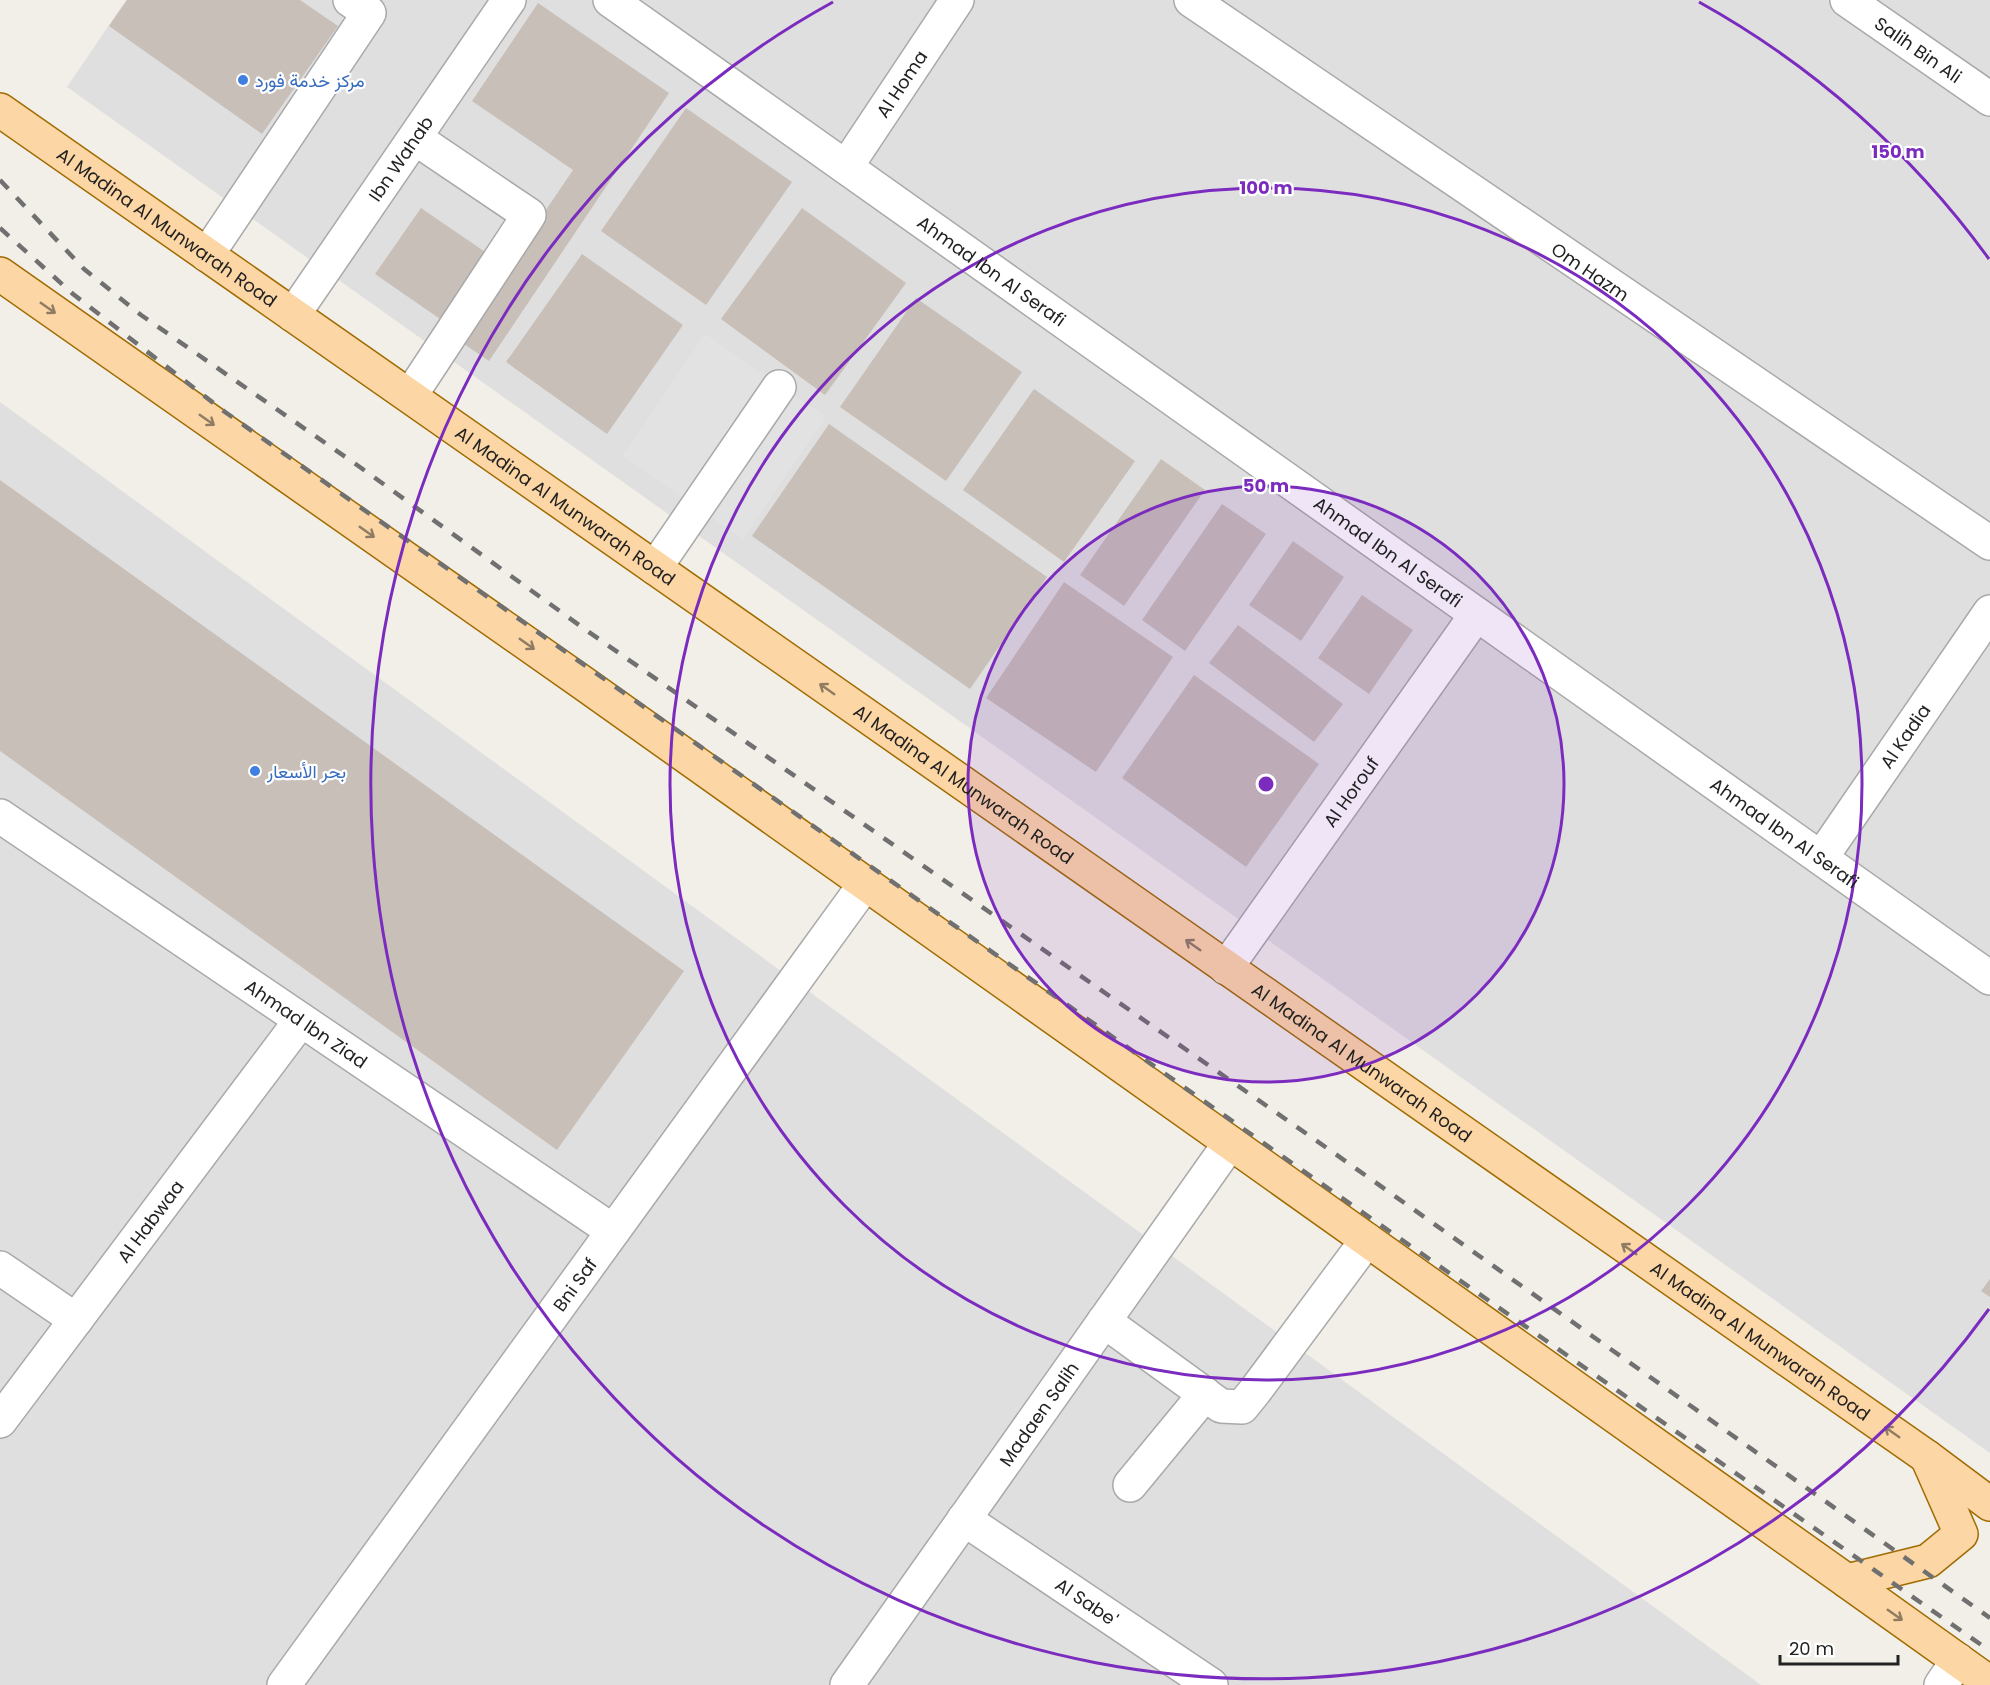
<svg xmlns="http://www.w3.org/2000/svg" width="1990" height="1685" font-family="Poppins,Vazirmatn,sans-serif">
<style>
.residential{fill:#e0dfdf}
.parking{fill:#e2e2e2}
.building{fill:#c7bfb8}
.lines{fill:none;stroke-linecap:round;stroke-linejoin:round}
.minor-casing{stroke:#a9a9a9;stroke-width:36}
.major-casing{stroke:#a06b00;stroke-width:36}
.minor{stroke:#fff;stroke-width:33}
.major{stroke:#fcd6a4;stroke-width:33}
.rail{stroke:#707070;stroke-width:4.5;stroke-dasharray:12 12;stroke-linecap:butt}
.oneway{stroke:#8f7c63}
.ring{fill:none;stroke:#7b2cbf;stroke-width:3}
.shop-dot{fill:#3f7fe0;stroke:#fff;stroke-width:2}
.labels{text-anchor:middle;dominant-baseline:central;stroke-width:4.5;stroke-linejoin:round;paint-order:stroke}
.street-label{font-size:18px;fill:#222;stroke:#fff}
.shop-label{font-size:18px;fill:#366cbe;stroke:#fff;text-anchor:start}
.centre{fill:#7b2cbf;stroke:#fff;stroke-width:3}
.ring-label{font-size:18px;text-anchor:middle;font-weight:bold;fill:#7b2cbf;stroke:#fff;stroke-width:4.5;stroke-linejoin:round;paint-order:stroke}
</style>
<rect width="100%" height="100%" fill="#f2efe9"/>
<g class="residential">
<polygon points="126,0 1990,0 1990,1453 67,87"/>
<polygon points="0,402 1761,1685 0,1685"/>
</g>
<polygon class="parking" points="705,334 826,417 743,539 622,456"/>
<g class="building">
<polygon points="127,0 300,0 338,26 262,134 109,26"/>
<polygon points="538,3 669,93 489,361 458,340 573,170 472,101"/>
<polygon points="686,108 792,182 706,305 601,231"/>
<polygon points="421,208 488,254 443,321 375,274"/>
<polygon points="802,208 906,283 825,395 721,319"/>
<polygon points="582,254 683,325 607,434 506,362"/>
<polygon points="916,298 1022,372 946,481 840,407"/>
<polygon points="1034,389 1135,461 1064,562 963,490"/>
<polygon points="829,424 1047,577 970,689 752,536"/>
<polygon points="1161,459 1205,490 1124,606 1080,575"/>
<polygon points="0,480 684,971 557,1150 0,751"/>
<polygon points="1222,504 1266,534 1185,651 1142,620"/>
<polygon points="1293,541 1344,577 1301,641 1249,605"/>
<polygon points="1064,582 1173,657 1096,772 986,698"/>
<polygon points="1362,595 1413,630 1369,694 1318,658"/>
<polygon points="1238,625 1343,704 1314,742 1209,663"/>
<polygon points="1194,675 1319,764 1246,867 1122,778"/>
<polygon points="1990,1279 1990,1297 1981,1291"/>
</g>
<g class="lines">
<g class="minor-casing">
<g id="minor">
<path id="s1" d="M610,0L1990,978"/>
<path id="s2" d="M1191,0L1990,543"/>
<path id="s3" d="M1847,0L1990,99"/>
<path id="s4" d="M846,167L957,0"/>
<polyline points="207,255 369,13 350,0"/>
<path id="s5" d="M293,315L509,0"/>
<polyline points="410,396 529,215 415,138"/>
<polyline points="655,568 779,387"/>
<path id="s6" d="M0,816L613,1231"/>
<path id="s7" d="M1821,858L1990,612"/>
<path id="s8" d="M1226,968L1476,615"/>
<polyline points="0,1268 76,1320"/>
<polyline points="1104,1321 1221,1406 1242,1407 1255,1391 1367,1240"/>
<path id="s9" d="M0,1421L301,1020"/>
<polyline points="1130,1485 1205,1394"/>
<path id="s10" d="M964,1519L1211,1685"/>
<path id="s11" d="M284,1685L865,884"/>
<path id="s12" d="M847,1685L1230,1143"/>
<polyline points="1941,1685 1958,1660"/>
</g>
</g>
<g class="major-casing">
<g id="major">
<path id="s13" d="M0,110L1927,1457L1990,1504"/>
<polyline points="0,274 583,683 1847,1581 1928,1561 1961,1534 1927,1457"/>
<polyline points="1847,1581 1990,1683"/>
</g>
</g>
<use href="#minor" class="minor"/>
<use href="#major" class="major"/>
<g class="rail">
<polyline points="0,180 84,269 141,315 357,465 586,630 1334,1153 1990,1618"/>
<polyline points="0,228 73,294 225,412 1279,1154 1990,1651"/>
</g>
</g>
<defs><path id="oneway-shaft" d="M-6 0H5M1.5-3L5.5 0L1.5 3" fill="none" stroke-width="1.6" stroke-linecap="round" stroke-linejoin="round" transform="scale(1.5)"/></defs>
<g class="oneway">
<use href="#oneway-shaft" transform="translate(48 308) rotate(35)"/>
<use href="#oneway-shaft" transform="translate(207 420) rotate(35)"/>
<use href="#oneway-shaft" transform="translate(367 532) rotate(35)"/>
<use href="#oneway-shaft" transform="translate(527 644) rotate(35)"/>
<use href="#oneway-shaft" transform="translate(827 689) rotate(-145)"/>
<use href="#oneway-shaft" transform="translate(1193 945) rotate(-145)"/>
<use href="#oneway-shaft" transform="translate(1629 1249) rotate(-145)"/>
<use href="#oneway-shaft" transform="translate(1892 1432) rotate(-145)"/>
<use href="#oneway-shaft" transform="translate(1895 1615) rotate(35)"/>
</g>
<circle cx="1266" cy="784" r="298" fill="#7b2cbf" fill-opacity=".12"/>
<g class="ring">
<circle cx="1266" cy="784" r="298"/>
<circle cx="1266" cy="784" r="596"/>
<path d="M1989 1309A894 894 0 1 1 833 2M1699 2A894 894 0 0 1 1989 259"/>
</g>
<g class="shop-dot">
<circle cx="243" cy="80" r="6"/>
<circle cx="255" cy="771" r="6"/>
</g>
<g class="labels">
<g class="street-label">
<text stroke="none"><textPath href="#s3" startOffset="87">Salih Bin Ali</textPath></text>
<text stroke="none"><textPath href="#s4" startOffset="100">Al Homa</textPath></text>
<text stroke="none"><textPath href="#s5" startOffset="190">Ibn Wahab</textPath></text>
<text stroke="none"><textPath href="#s13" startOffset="204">Al Madina Al Munwarah Road</textPath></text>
<text stroke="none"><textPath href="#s1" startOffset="468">Ahmad Ibn Al Serafi</textPath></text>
<text stroke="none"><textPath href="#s2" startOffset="483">Om Hazm</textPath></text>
<text stroke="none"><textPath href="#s13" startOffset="690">Al Madina Al Munwarah Road</textPath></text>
<text stroke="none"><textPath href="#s1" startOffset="954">Ahmad Ibn Al Serafi</textPath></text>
<text stroke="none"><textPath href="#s7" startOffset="148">Al Kadia</textPath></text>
<text stroke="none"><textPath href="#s13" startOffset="1176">Al Madina Al Munwarah Road</textPath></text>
<text stroke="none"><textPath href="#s8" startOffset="216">Al Horouf</textPath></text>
<text stroke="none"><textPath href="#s1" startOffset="1440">Ahmad Ibn Al Serafi</textPath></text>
<text stroke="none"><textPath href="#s6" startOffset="370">Ahmad Ibn Ziad</textPath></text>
<text stroke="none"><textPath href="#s13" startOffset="1662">Al Madina Al Munwarah Road</textPath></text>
<text stroke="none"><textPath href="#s9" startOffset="250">Al Habwaa</textPath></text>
<text stroke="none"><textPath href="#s11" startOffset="495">Bni Saf</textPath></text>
<text stroke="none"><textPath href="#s13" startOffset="2148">Al Madina Al Munwarah Road</textPath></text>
<text stroke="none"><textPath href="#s12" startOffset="332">Madaen Salih</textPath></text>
<text stroke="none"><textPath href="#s10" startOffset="148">Al Sabe'</textPath></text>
</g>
<g class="shop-label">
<text x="255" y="80">مركز خدمة فورد</text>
<text x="267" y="771">بحر الأسعار</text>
</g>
</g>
<circle cx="1266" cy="784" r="9" class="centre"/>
<g class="ring-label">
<text x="1898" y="158">150 m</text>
<text x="1266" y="194">100 m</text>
<text x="1266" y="492">50 m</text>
</g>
<path d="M1780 1655v9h118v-9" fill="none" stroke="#222222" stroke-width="3"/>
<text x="1789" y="1655" font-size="18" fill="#222222" stroke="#ffffff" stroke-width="4.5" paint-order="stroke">20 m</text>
</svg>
